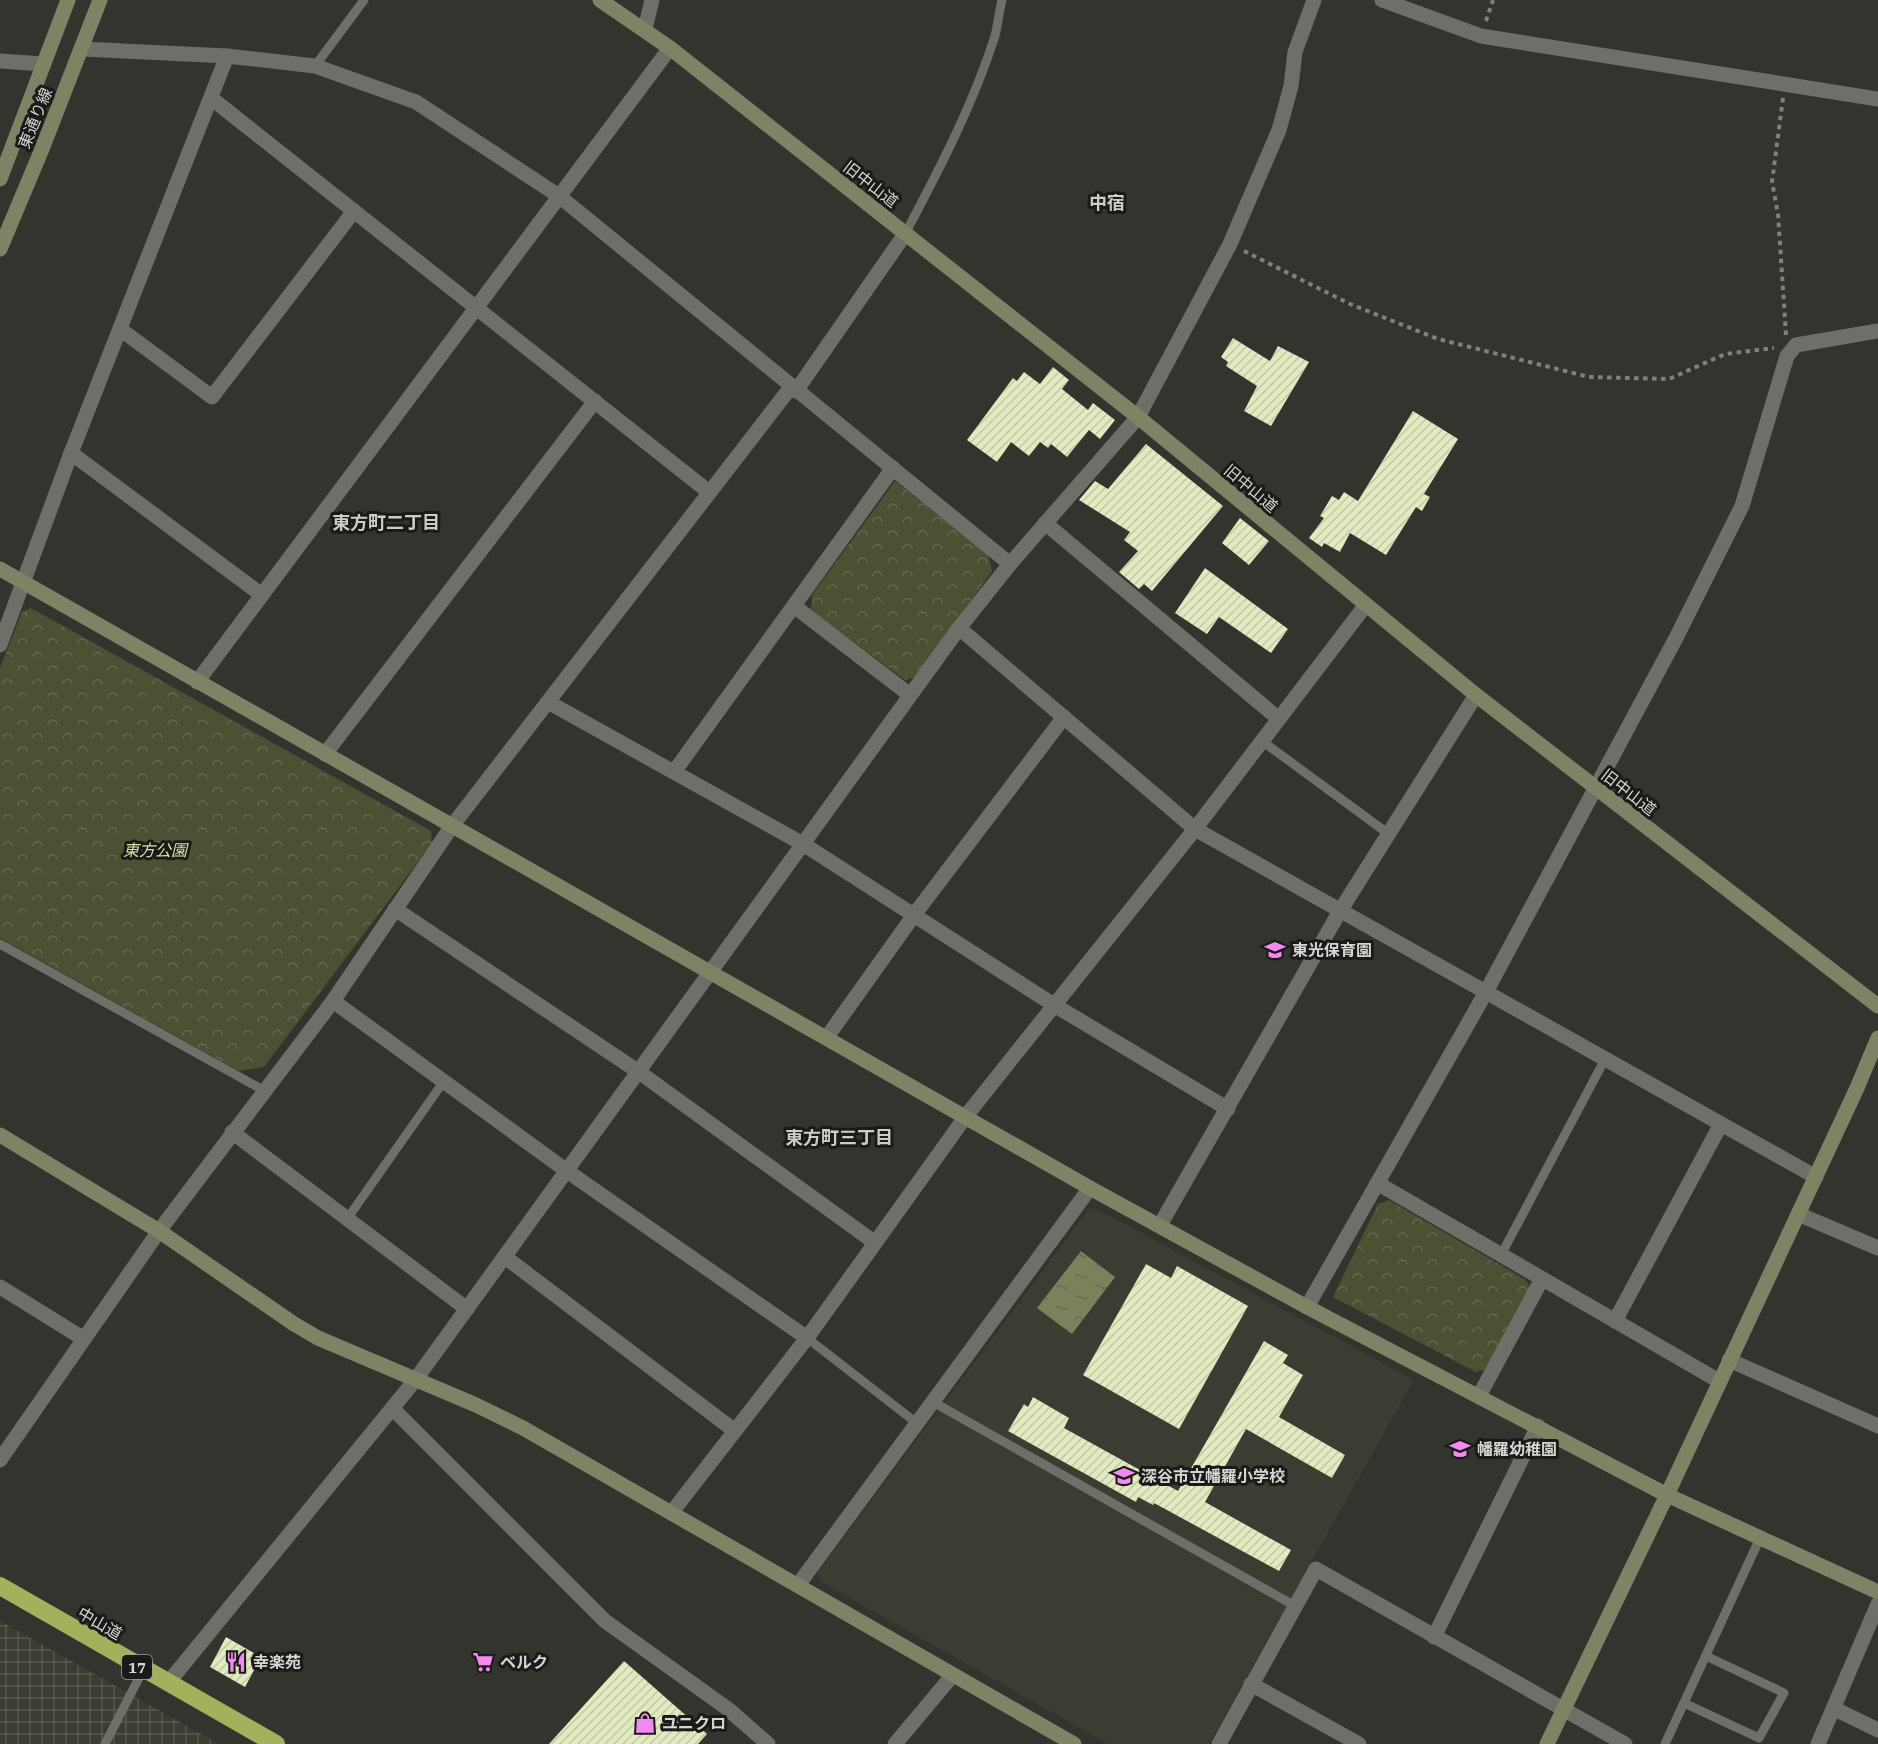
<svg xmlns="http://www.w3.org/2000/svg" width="1878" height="1744" font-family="'IBM Plex Serif','Noto Sans JP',serif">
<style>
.built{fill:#3a3d31}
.industrial{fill:url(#industrial-grid)}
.park{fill:url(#park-crowns)}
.water{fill:url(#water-ripples)}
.building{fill:url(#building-hatch)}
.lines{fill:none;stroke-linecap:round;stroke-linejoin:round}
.path{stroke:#7f817c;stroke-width:4;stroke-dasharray:4.5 4.5;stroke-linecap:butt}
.lane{stroke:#6d6f68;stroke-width:9}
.street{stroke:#6d6f68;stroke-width:15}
.secondary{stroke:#7d8364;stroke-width:15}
.highway{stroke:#a2b15b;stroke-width:18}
.labels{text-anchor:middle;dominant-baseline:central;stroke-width:6;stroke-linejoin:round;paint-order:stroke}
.shield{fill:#1a1b18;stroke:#9d9e9a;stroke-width:1.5}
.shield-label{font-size:15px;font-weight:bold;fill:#d5d6d2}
.street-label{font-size:16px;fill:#d5d6d2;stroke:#1a1b18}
.park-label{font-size:16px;font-style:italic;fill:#d4e1a0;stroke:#1a1b18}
.poi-label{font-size:16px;font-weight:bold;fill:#d5d6d2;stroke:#1a1b18;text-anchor:start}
.neighbourhood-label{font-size:18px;font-weight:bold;fill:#cccec6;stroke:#1a1b18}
</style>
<defs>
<pattern id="industrial-grid" width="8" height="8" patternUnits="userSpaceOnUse" patternTransform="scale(1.5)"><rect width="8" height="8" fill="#3a3d31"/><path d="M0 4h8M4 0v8" fill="none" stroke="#56584e"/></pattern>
<pattern id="park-crowns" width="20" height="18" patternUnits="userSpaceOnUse" patternTransform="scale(1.5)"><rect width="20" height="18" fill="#4b5133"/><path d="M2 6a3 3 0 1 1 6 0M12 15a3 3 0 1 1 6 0" fill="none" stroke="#646950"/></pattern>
<pattern id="water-ripples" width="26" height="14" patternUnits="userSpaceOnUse" patternTransform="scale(1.5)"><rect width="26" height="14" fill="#7a825c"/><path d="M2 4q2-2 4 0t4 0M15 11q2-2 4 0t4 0" fill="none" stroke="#666b52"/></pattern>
<pattern id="building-hatch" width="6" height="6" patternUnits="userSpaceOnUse" patternTransform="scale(1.5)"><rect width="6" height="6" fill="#e1eac0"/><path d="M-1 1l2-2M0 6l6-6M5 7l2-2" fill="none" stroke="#c1c8a6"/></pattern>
</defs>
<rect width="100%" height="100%" fill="#32342e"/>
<polygon class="built" points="1095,1208 1414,1380 1209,1744 1108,1744 820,1581 817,1573 1088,1210"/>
<polygon class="industrial" points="0,1621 219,1744 0,1744"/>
<g class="park">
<polygon points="895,481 988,554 992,571 916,677 905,680 811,610 812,595"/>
<polygon points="31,608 431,831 432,843 264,1067 239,1071 0,938 0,668 22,612"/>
<polygon points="1389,1200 1526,1280 1530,1288 1486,1369 1476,1372 1333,1297 1378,1204"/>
</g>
<polygon class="water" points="1081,1251 1115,1277 1072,1334 1037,1308"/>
<g class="building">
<polygon points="1233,338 1270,361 1278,346 1309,362 1271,426 1244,411 1257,386 1226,366 1228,362 1221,357"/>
<polygon points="1053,367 1069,380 1062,389 1088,410 1093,403 1115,420 1100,439 1089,430 1067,457 1051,444 1048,448 1040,442 1029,456 1011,442 997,462 967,440 1013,378 1017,381 1024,372 1040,384"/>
<polygon points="1413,411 1458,439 1424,494 1430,497 1422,511 1416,507 1386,555 1350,533 1340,552 1324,543 1322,547 1309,538 1324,518 1320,516 1332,496 1339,500 1344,492 1358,501"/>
<polygon points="1146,444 1223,506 1152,591 1144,584 1139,589 1119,572 1138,551 1124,540 1130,532 1079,500 1095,481 1108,489"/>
<polygon points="1240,518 1269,541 1249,565 1222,543"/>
<polygon points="1205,568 1288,629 1271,653 1219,617 1207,634 1175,613"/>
<polygon points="1146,1264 1171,1278 1177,1266 1248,1306 1179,1429 1083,1375"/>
<polygon points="1264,1341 1288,1355 1283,1363 1303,1375 1279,1417 1345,1455 1332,1478 1246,1429 1205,1502 1291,1550 1279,1571 1154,1503 1153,1505 1138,1497 1136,1502 1008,1431 1024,1404 1028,1407 1033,1397 1069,1418 1064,1428 1178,1491"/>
<polygon points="226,1637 261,1657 245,1687 210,1667"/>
<polygon points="624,1661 707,1734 698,1744 549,1744"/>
</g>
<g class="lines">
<g class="path">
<polyline points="1486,21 1493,0"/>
<polyline points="1783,98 1772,182 1778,214 1786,335"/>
<polyline points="1244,251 1350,304 1438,339 1589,377 1669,379 1725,354 1774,348"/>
</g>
<g class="lane">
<polyline points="315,66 364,0"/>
<path d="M905,234C939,170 973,105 995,36C998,24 999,12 1002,0"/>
<polyline points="1262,741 1390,835"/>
<polyline points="0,944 263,1090"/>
<polyline points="347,1219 444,1081"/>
<polyline points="1501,1255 1605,1059"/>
<polyline points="807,1338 918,1424"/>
<polyline points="933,1402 1295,1606"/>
<polyline points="1684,1703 1759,1738 1784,1693 1706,1656"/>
<polyline points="105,1744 143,1670"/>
<polyline points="1665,1744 1760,1538"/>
</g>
<g class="street">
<polyline points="1382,0 1481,36 1878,99"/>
<polyline points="645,29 652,0"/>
<polyline points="82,49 227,56 315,66 416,102 559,196 1010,564"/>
<polyline points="0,61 43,64"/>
<polyline points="211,98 709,492"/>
<polyline points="120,329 212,397 354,211"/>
<polyline points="796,391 905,234"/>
<polyline points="71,453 262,595"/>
<polyline points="1045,523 1279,719"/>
<polyline points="794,606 910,695"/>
<polyline points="959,628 1195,829 1816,1177"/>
<polyline points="0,645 71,453 227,56"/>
<polyline points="197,682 670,48"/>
<polyline points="548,702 803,844 1054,1005 1228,1109"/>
<polyline points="325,754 595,401"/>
<polyline points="674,772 893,468"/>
<polyline points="395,909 639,1072 874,1242"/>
<polyline points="333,1001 567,1171 807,1338"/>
<polyline points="827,1037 914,915 1064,717"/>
<polyline points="232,1132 467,1309"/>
<polyline points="1377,1183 1719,1381"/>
<polyline points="1798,1214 1878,1248"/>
<polyline points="1160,1225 1340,911 1476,695"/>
<polyline points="505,1257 735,1431"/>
<polyline points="0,1287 84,1339"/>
<polyline points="1307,1307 1486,992 1676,638 1742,506 1787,356 1796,345 1878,331"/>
<polyline points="1615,1321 1721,1124"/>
<polyline points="1729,1360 1878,1426"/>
<polyline points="1479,1396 1542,1279"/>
<polyline points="392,1408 605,1621 728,1709 768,1744"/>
<polyline points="0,1460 159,1231 333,1001 452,826 791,387"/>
<polyline points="672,1512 807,1338 966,1116 1195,829 1365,606"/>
<polyline points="798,1585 1090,1188"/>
<polyline points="1434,1637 1538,1426"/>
<polyline points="168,1683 416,1379 959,628 1010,564 1138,417 1230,244 1279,130 1291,86 1295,52 1314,0"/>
<polyline points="1251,1684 1359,1744"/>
<polyline points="1835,1709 1878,1730"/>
<polyline points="895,1744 952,1676"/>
<polyline points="1219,1744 1316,1569 1625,1744"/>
<polyline points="1818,1744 1878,1604"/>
</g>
<g class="secondary">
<polyline points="600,0 670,48 1138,417 1476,695 1878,1006"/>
<polyline points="0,179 68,0"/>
<polyline points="0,249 42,149 100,0"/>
<polyline points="0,569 1090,1188 1307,1307 1667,1495 1878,1592"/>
<polyline points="0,1135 159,1231 294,1324 318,1338 476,1405 523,1428 1074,1744"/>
<polyline points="1547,1744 1667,1495 1857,1088 1878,1038"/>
</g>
<polyline class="highway" points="0,1586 276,1744"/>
</g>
<defs>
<g id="school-bare" transform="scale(1.62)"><path d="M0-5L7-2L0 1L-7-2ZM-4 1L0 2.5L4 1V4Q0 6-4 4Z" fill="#f38af2" stroke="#1a1b18" stroke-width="2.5" paint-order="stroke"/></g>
<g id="restaurant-bare" transform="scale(1.62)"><path d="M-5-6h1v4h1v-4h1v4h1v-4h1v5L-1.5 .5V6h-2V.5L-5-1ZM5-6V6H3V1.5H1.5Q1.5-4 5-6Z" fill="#f38af2" stroke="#1a1b18" stroke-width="2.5" paint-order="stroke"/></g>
<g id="supermarket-bare" transform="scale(1.62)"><path d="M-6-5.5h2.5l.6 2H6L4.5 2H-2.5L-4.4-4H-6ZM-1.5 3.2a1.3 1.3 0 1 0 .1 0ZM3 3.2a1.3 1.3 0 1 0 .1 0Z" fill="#f38af2" stroke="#1a1b18" stroke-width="2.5" paint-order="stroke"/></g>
<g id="shop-bare" transform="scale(1.62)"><path d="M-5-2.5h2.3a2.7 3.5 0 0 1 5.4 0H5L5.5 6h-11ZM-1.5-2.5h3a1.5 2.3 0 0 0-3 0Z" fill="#f38af2" stroke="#1a1b18" stroke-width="2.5" paint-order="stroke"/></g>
</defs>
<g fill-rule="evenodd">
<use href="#school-bare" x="1275" y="950"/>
<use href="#school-bare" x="1460" y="1449"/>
<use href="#school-bare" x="1124" y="1476"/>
<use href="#restaurant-bare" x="236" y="1662"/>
<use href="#supermarket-bare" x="483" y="1662"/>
<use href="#shop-bare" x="645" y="1723"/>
</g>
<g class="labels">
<rect class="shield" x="122" y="1655" width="30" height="24" rx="4.5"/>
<g class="shield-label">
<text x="137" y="1667">17</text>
</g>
<g class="street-label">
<text transform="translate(35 118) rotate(-68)">東通り線</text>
<text transform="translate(871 184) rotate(38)">旧中山道</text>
<text transform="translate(1251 488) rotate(40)">旧中山道</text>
<text transform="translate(1629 792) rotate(38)">旧中山道</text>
<text transform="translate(100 1623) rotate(30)">中山道</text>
</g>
<g class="park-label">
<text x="155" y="850">東方公園</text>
</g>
<g class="poi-label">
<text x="1292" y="950">東光保育園</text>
<text x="1477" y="1449">幡羅幼稚園</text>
<text x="1141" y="1476">深谷市立幡羅小学校</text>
<text x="253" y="1662">幸楽苑</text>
<text x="500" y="1662">ベルク</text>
<text x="662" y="1723">ユニクロ</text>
</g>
<g class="neighbourhood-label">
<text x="1107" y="202">中宿</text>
<text x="386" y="522">東方町二丁目</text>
<text x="839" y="1137">東方町三丁目</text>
</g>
</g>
</svg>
